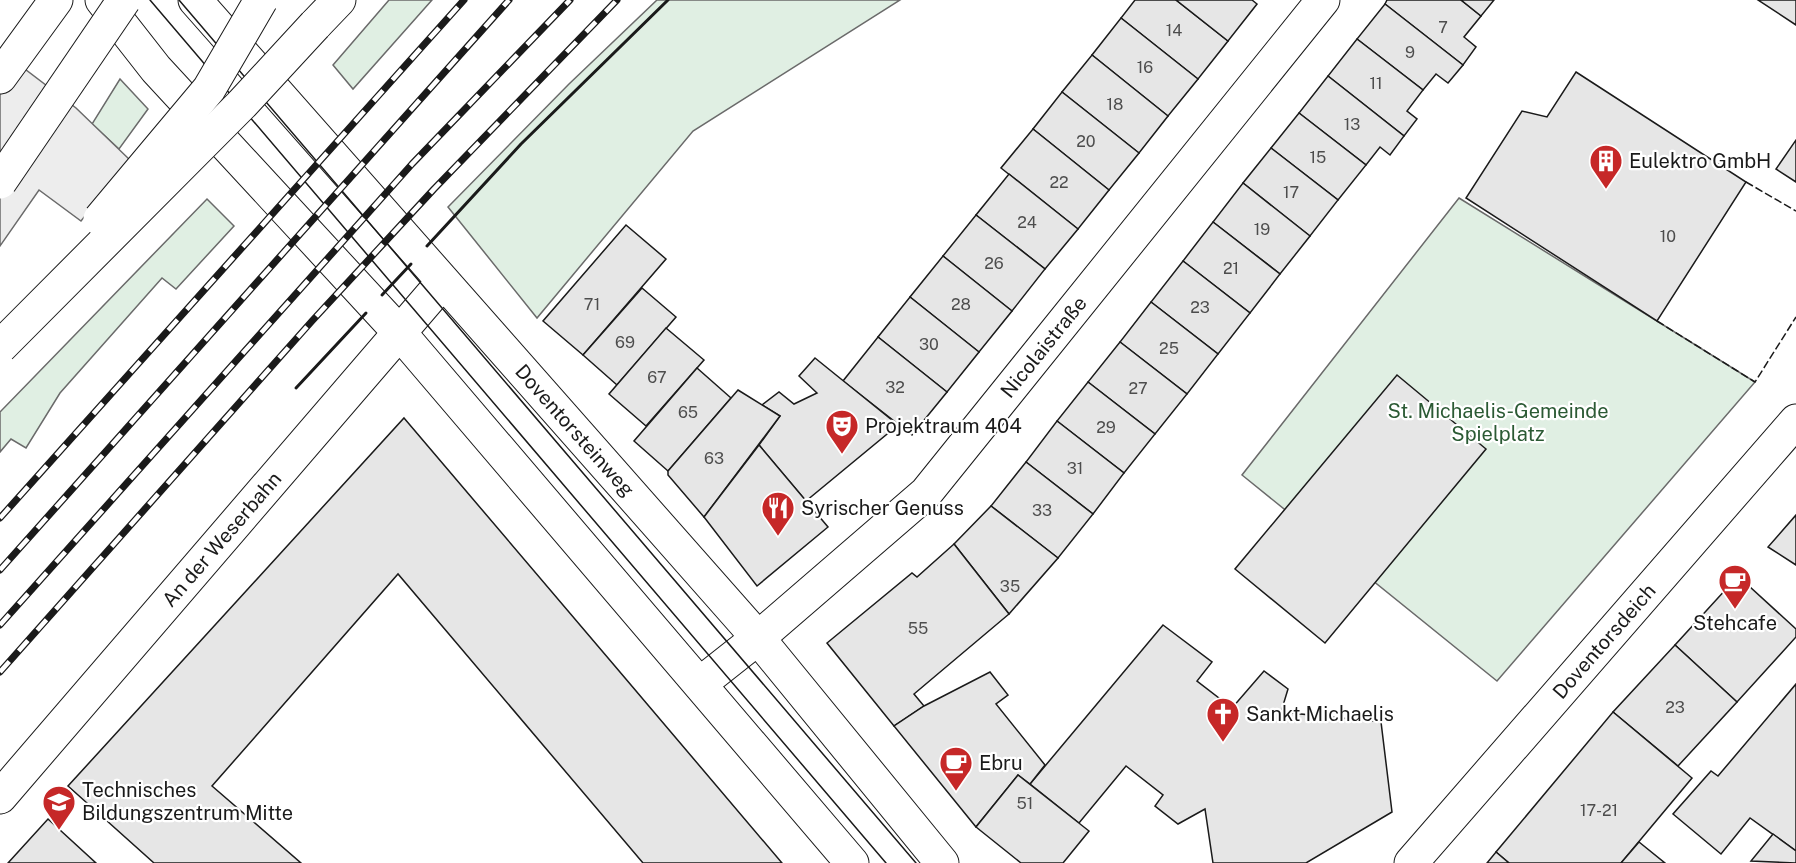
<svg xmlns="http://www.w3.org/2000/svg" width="1796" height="863" font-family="'Public Sans',sans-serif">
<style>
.green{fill:#e0efe3;stroke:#6a6a6a;stroke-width:1.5}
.parking{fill:#ededed;stroke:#6a6a6a;stroke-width:1.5}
.building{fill:#e6e6e6;stroke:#1a1a1a;stroke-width:1.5}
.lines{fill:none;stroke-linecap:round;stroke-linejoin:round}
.minor-casing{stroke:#1a1a1a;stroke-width:35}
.tertiary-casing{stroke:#1a1a1a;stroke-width:35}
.trunk-casing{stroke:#1a1a1a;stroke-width:35}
.minor{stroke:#fff;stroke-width:33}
.tertiary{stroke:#fff;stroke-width:33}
.trunk{stroke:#fff;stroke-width:33}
.tram{stroke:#1a1a1a;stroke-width:1.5}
.rail-casing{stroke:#1a1a1a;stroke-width:7}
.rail{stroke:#fff;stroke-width:4.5;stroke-dasharray:14;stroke-linecap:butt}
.trunk-bridge-casing{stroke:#1a1a1a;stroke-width:35;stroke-linecap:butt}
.trunk-bridge{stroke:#fff;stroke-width:33}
.fence{stroke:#1a1a1a;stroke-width:1.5;stroke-dasharray:8 3;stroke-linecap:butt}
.wall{stroke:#1a1a1a;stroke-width:3}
.labels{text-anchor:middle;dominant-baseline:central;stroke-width:4.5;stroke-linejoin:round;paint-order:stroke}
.number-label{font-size:16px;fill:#4d4d4d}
.poi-label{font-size:20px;fill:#1a1a1a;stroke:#fff;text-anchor:start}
.street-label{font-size:20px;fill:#1a1a1a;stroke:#fff}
.park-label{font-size:20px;fill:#2b5a34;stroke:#fff}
</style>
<rect width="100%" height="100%" fill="#fff"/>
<g class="green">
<polygon points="389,0 432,0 353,89 333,65"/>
<polygon points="657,0 900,0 693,131 537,318 448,207 569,84"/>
<polygon points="120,79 148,109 119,149 92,124"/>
<polygon points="1459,198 1755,382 1497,681 1242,475"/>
<polygon points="207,199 234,226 176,289 162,278 60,393 26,448 11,439 0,452 0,412"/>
</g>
<polygon class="parking" points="0,50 76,108 130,160 81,221 39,190 0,246"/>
<g class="building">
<polygon points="1135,0 1176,0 1228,41 1198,79 1121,18"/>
<polygon points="1176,0 1252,0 1257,4 1228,41"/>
<polygon points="1387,0 1461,0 1481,16 1464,37 1476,47 1463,65 1385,4"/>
<polygon points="1461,0 1494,0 1481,16"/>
<polygon points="1758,0 1796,0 1796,25"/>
<polygon points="1385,4 1463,65 1448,83 1436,74 1423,90 1357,39"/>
<polygon points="1121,18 1198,79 1168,116 1092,55"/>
<polygon points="1357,39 1423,90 1407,111 1417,119 1404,136 1328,76"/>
<polygon points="1092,55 1168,116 1139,153 1062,92"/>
<polygon points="1576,72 1746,182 1657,321 1466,198 1522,111 1547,117"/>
<polygon points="1328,76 1404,136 1390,155 1380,147 1366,165 1299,113"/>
<polygon points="1062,92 1139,153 1109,190 1033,129"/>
<polygon points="1299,113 1366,165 1338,200 1271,148"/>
<polygon points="1033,129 1109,190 1078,229 1001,168"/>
<polygon points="1796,140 1796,182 1776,169"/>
<polygon points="1271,148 1338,200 1310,236 1243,183"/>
<polygon points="1009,174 1078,229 1045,269 976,215"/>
<polygon points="1243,183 1310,236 1280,274 1213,222"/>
<polygon points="976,215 1045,269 1012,311 943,256"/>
<polygon points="1213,222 1280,274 1250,313 1183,261"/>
<polygon points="626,225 666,259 583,355 543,321"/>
<polygon points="943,256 1012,311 979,352 910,297"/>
<polygon points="1183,261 1250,313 1218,354 1151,302"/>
<polygon points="642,288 676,317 617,385 583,355"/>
<polygon points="910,297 979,352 947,392 878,337"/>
<polygon points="1151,302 1218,354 1187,394 1120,342"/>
<polygon points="666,328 704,360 646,426 609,394"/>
<polygon points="878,337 947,392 912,435 843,381"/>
<polygon points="1120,342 1187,394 1155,434 1088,382"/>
<polygon points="815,358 898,425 806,501 759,445 780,416 762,405 779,392 794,404 817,393 799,376"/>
<polygon points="697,368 731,398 668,471 634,441"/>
<polygon points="1397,375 1486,449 1325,643 1235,569"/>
<polygon points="1088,382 1155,434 1124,473 1057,421"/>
<polygon points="738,390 780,416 704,517 668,475 668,471"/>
<polygon points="404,418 614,665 782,863 643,863 398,574 212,786 301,863 154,863 68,786"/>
<polygon points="1057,421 1124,473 1093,514 1026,462"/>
<polygon points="759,445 828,527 757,586 704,517"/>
<polygon points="1026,462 1093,514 1058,558 991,506"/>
<polygon points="991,506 1058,558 1009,614 954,544"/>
<polygon points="1796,515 1796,565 1768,547"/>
<polygon points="954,544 1009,614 914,694 924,706 894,726 827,643 912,573 917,577"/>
<polygon points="1738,576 1796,629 1796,637 1737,702 1675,645"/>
<polygon points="1163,625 1212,662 1197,681 1232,708 1264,671 1288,689 1281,712 1381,722 1392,812 1306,863 1213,863 1205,809 1178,824 1155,806 1163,795 1126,766 1079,823 1030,784"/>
<polygon points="1675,645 1737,702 1678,766 1613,712"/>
<polygon points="990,672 1008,695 996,704 1045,765 1030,784 1018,775 976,827 894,726 924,706"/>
<polygon points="1796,684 1796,851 1750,818 1721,854 1673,814 1711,771 1718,776"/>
<polygon points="1613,712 1692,778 1621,863 1509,863 1496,852"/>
<polygon points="1018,775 1089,831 1063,863 1021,863 976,827"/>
<polygon points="48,819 96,863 8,863"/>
<polygon points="1773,834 1796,851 1796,863 1751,861"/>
<polygon points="1639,842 1665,863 1621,863"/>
<polygon points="1496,852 1509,863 1487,863"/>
</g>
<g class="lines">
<g class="minor-casing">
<g id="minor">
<path id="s1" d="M701,683L758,638L926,493L1323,0"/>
<path id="s2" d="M0,797L443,282"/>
<path id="s3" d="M1411,863L1796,421"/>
</g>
</g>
<g class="tertiary-casing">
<g id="tertiary">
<polyline points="102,0 156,69 399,332 852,863"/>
<path id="s4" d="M195,0L758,638L942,863"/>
</g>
</g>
<g class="trunk-casing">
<g id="trunk">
<polyline points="315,25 339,0"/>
<polyline points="0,77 56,0"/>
</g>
</g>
<use href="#minor" class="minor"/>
<use href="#tertiary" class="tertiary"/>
<use href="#trunk" class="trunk"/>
<g class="tram">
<polyline points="150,0 886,863"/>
<polyline points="179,0 916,863"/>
</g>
<g class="rail-casing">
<g id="rail">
<polyline points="0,518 464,0"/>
<polyline points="0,570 509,0"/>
<polyline points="0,625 412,164 570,0"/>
<polyline points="0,672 312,321 434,189 617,0"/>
</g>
</g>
<use href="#rail" class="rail"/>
<g class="trunk-bridge-casing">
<g id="trunk-bridge">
<polyline points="0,182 124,0"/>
<polyline points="100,219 209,89 261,0"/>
<polyline points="0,347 242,104 315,25"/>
</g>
</g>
<use href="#trunk-bridge" class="trunk-bridge"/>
<g class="fence">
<polyline points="1746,182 1796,211"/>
<polyline points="1657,321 1755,382 1796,317"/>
</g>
<g class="wall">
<polyline points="427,246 521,144 668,0"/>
<polyline points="382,295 411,264"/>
<polyline points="296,388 366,313"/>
</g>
</g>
<defs>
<g id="building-pin" transform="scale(1.725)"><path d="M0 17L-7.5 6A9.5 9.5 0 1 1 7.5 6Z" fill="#c62828" stroke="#fff"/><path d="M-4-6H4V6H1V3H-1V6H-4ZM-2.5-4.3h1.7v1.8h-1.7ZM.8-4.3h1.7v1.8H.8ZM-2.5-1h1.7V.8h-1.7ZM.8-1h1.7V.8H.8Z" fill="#fff"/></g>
<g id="theatre-pin" transform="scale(1.725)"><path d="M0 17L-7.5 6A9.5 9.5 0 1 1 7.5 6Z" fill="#c62828" stroke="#fff"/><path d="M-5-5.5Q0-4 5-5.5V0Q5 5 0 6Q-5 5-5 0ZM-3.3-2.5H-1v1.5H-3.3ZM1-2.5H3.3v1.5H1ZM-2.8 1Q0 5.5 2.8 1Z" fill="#fff"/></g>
<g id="restaurant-pin" transform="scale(1.725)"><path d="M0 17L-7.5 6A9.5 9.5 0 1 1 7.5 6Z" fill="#c62828" stroke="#fff"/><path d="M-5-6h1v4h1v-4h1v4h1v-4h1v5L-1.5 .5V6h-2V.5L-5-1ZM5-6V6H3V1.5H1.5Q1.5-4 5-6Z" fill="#fff"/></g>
<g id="cafe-pin" transform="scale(1.725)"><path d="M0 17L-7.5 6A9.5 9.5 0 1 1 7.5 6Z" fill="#c62828" stroke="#fff"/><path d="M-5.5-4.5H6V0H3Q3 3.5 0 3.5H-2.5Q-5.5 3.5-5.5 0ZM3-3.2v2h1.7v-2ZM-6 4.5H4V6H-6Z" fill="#fff"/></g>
<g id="church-pin" transform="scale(1.725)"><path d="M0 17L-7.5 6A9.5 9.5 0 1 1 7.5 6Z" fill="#c62828" stroke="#fff"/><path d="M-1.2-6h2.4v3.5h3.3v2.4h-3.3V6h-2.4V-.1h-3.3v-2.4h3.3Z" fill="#fff"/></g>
<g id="school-pin" transform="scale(1.725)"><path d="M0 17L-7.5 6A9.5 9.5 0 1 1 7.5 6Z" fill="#c62828" stroke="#fff"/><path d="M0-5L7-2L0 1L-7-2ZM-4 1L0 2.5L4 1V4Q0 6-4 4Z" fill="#fff"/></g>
</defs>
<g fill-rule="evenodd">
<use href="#building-pin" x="1606" y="161"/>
<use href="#theatre-pin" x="842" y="426"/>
<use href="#restaurant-pin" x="778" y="508"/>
<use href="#cafe-pin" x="1735" y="581"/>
<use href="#church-pin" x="1223" y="714"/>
<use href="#cafe-pin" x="956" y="763"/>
<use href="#school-pin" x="59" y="802"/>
</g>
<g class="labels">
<g class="number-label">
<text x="1443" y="27">7</text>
<text x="1174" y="30">14</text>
<text x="1410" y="52">9</text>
<text x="1145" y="67">16</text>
<text x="1376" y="83">11</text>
<text x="1115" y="104">18</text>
<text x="1352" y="124">13</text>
<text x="1086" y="141">20</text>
<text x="1318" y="157">15</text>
<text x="1059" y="182">22</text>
<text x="1291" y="192">17</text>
<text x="1027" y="222">24</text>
<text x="1262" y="229">19</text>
<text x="1668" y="236">10</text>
<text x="994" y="263">26</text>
<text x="1231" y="268">21</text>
<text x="592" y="304">71</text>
<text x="961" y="304">28</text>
<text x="1200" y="307">23</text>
<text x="625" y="342">69</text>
<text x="929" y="344">30</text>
<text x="1169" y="348">25</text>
<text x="657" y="377">67</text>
<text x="895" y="387">32</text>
<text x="1138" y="388">27</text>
<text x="688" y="412">65</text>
<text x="1106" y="427">29</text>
<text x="714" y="458">63</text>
<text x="1075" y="468">31</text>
<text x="1042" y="510">33</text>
<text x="1010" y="586">35</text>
<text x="918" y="628">55</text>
<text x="1675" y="707">23</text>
<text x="1025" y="803">51</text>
<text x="1599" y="810">17-21</text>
</g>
<g class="poi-label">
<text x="1629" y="161">Eulektro GmbH</text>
<text x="865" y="426">Projektraum 404</text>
<text x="801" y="508">Syrischer Genuss</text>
<text x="1735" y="623" text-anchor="middle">Stehcafe</text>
<text x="1246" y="714">Sankt Michaelis</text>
<text x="979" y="763">Ebru</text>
<text x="82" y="790">Technisches<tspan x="82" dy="23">Bildungszentrum Mitte</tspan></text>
</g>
<g class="street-label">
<text stroke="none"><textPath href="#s1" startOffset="482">Nicolaistraße</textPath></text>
<text stroke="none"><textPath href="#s4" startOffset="574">Doventorsteinweg</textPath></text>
<text stroke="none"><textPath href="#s2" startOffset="340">An der Weserbahn</textPath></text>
<text stroke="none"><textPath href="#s3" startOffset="294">Doventorsdeich</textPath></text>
</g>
<g class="park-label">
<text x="1498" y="411">St. Michaelis-Gemeinde<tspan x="1498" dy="23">Spielplatz</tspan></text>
</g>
</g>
</svg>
